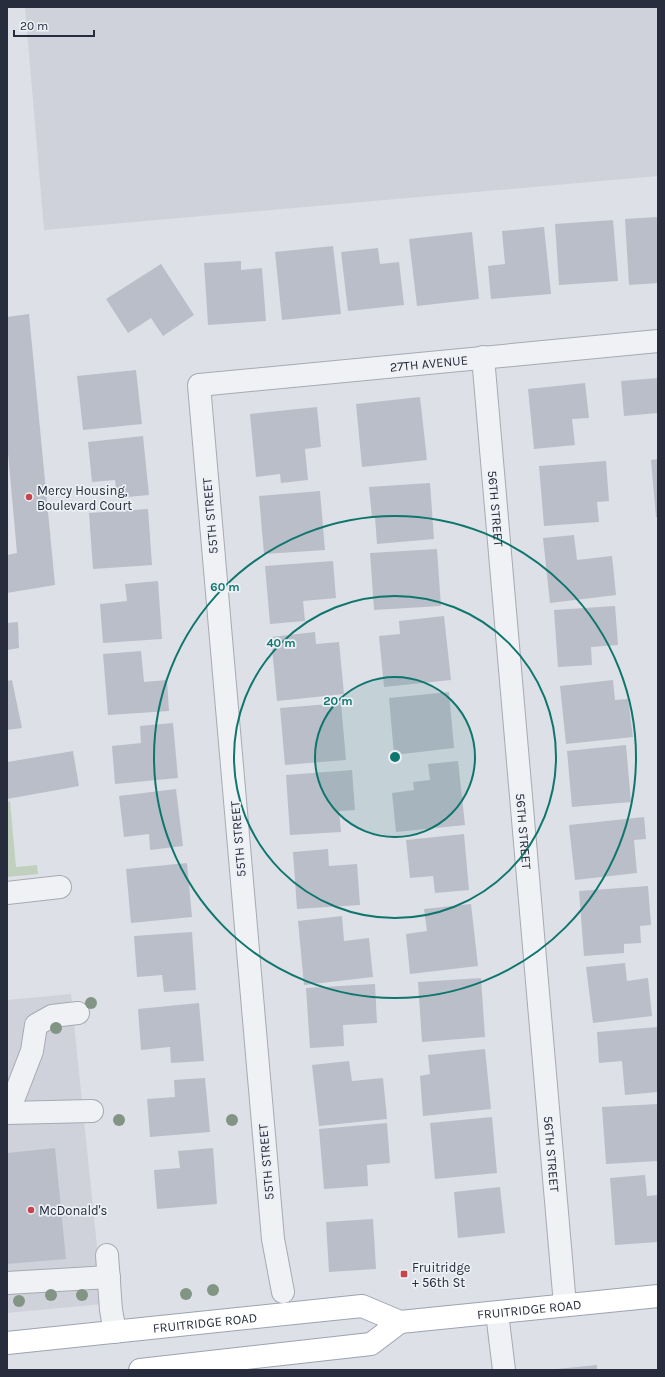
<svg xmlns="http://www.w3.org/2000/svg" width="665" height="1377" font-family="Karla,sans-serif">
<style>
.built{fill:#cfd2db}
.green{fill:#c1d0be}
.building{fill:#babec9}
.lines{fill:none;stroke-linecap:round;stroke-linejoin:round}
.minor-casing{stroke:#a6aab3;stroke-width:24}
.major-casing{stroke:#9ca3b1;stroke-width:24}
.minor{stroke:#eff1f5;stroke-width:22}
.major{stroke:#fff;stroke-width:22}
.tree{fill:#829584}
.ring{fill:none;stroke:#0f766e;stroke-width:2}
.poi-dot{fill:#c9434c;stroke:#eceff4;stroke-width:1.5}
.labels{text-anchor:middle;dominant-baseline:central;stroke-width:3.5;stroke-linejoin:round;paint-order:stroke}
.street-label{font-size:13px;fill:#272d3c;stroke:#eceff4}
.poi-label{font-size:13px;fill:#272d3c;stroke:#eceff4;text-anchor:start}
.centre{fill:#0f766e;stroke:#eceff4;stroke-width:2}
.ring-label{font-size:12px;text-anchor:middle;font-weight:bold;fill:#0f766e;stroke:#eceff4;stroke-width:3.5;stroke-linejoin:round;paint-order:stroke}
</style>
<rect width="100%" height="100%" fill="#dde0e6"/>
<g class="built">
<polygon points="25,7 658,7 658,176 44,230"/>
<polygon points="71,994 103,1304 7,1313 7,1000"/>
</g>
<polygon class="green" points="10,801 16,867 37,865 38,874 7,877 7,802"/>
<g class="building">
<polygon points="658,217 658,283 629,285 625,219"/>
<polygon points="613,220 618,281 559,285 555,224"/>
<polygon points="544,227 551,294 491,299 488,266 505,264 502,231"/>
<polygon points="472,232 479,299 417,306 409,239"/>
<polygon points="333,246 341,314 282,320 275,252"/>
<polygon points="378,248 380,264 399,262 404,305 348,311 341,252"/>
<polygon points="241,261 241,270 262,268 266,321 208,325 204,263"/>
<polygon points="161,264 194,315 163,336 151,318 128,333 106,299"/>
<polygon points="29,314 55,585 7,593 7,555 17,553 7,442 7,317"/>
<polygon points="136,370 142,424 83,430 77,376"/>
<polygon points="658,378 658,413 624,416 621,381"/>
<polygon points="585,383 589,418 572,419 575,445 534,449 528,389"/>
<polygon points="420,397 427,460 362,467 356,404"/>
<polygon points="317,407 321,447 305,449 308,480 281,483 280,474 256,477 250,414"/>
<polygon points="143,436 149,495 117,498 115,480 92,482 88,442"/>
<polygon points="658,459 658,517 656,517 651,460"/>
<polygon points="606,461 609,501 597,502 599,522 544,526 539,466"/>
<polygon points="430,483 434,539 377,544 375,517 372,518 369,487"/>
<polygon points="320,491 325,550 264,554 259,496"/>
<polygon points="148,509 152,565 93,569 89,513"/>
<polygon points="574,535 577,560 612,556 616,595 550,603 543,538"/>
<polygon points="437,549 441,606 374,610 370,553"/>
<polygon points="333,561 336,598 303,601 305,621 270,624 265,566"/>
<polygon points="158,581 162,639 103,643 100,604 127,601 125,584"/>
<polygon points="615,606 618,645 591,647 592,665 558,667 554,610"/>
<polygon points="444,616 451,680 384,687 379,636 400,634 399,621"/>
<polygon points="18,622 19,648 7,650 7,623"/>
<polygon points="315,632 316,644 339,642 344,694 277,701 271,637"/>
<polygon points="141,651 144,682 167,680 169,711 108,715 103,654"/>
<polygon points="12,680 22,728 7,730 7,681"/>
<polygon points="613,680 615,700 628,699 633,737 566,744 560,686"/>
<polygon points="449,692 454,748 394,755 389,698"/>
<polygon points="341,703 346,760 285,765 280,708"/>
<polygon points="173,723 178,778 115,784 112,746 141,743 140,726"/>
<polygon points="626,745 631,802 572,807 567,751"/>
<polygon points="73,751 79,786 7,799 7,762"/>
<polygon points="458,761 465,825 396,832 392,793 414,790 413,782 430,780 428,764"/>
<polygon points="352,770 355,810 339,811 341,832 290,835 286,775"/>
<polygon points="176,789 183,846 150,850 149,834 124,837 119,796"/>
<polygon points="644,817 646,839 634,840 637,873 575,880 569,825"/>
<polygon points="464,834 469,890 435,893 433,876 410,878 406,840"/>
<polygon points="328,849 329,866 357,864 360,905 297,909 293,852"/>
<polygon points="187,863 192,917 131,923 126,869"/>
<polygon points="648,886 651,925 640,926 641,943 624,944 624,953 584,956 579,891"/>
<polygon points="471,904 478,966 410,974 406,934 427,931 424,909"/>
<polygon points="342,916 344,941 369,938 373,977 304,985 298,921"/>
<polygon points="192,932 196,990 164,992 162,975 137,977 134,936"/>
<polygon points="625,963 627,981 648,978 652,1016 593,1023 586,967"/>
<polygon points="481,978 485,1037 422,1042 418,982"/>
<polygon points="375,984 377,1023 343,1025 344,1046 310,1048 306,988"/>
<polygon points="199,1003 204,1061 171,1063 170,1047 141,1050 138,1009"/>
<polygon points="658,1027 658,1092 625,1095 622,1061 599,1063 597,1032"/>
<polygon points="485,1049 491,1109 423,1116 420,1076 430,1074 428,1055"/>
<polygon points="349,1061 352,1081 383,1078 387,1119 319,1126 312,1065"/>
<polygon points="205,1078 210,1132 150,1137 147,1099 175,1097 174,1080"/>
<polygon points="658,1104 658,1161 606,1164 602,1107"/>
<polygon points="492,1117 497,1173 435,1179 430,1123"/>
<polygon points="387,1123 390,1163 367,1165 368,1186 324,1189 319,1129"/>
<polygon points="55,1148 66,1259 7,1264 7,1153"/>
<polygon points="213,1148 217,1204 157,1209 154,1170 180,1168 178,1151"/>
<polygon points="645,1175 647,1196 658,1195 658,1242 615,1245 610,1178"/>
<polygon points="500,1187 505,1233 458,1238 454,1192"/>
<polygon points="373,1219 376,1269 329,1272 326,1222"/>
<polygon points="597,1365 597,1370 557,1370 557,1369"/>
</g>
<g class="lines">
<g class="minor-casing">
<g id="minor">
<path id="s1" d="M483,357L565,1305"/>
<polyline points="7,893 60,887"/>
<polyline points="7,1110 15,1095 32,1051 36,1025 52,1016 78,1013"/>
<polyline points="7,1113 92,1111"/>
<polyline points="107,1255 111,1310 115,1332"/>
<polyline points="7,1283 109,1277"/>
<path id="s2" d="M283,1292L273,1239L199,385L658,341"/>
<polyline points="497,1313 504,1370"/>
</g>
</g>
<g class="major-casing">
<g id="major">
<path id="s3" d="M7,1343L362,1306L400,1322L658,1296"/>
<polyline points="140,1370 371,1344 400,1322"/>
</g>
</g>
<use href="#minor" class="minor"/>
<use href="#major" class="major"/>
</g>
<g class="tree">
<circle cx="91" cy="1003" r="6"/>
<circle cx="56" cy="1028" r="6"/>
<circle cx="119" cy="1120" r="6"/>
<circle cx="232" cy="1120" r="6"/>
<circle cx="213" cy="1290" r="6"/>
<circle cx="186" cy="1294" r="6"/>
<circle cx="51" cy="1295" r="6"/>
<circle cx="82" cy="1295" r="6"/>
<circle cx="19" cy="1301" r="6"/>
</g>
<circle cx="395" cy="757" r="80" fill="#0f766e" fill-opacity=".12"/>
<g class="ring">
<circle cx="395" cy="757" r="80"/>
<circle cx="395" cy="757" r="161"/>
<circle cx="395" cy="757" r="241"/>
</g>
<g class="poi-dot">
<circle cx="29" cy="497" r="4"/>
<circle cx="31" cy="1210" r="4"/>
<rect x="400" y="1270" width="8" height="8" rx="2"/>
</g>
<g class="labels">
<g class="street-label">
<text stroke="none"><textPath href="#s2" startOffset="1142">27TH AVENUE</textPath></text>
<text stroke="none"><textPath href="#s1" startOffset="152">56TH STREET</textPath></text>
<text transform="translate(210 516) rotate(-95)">55TH STREET</text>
<text stroke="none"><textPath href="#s1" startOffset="476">56TH STREET</textPath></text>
<text transform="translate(238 839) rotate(-95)">55TH STREET</text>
<text stroke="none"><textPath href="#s1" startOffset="800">56TH STREET</textPath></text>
<text transform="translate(266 1162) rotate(-95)">55TH STREET</text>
<text stroke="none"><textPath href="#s3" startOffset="528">FRUITRIDGE ROAD</textPath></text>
<text stroke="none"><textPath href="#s3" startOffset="199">FRUITRIDGE ROAD</textPath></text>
</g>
<g class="poi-label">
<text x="37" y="490">Mercy Housing,<tspan x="37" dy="15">Boulevard Court</tspan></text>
<text x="39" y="1210">McDonald's</text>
<text x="412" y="1267">Fruitridge<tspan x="412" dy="15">+ 56th St</tspan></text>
</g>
</g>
<circle cx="395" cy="757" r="6" class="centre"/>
<g class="ring-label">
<text x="225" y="591">60 m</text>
<text x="281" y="647">40 m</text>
<text x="338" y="705">20 m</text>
</g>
<rect width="665" height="1377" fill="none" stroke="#272d3c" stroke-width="16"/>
<path d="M14 30v6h80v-6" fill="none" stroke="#272d3c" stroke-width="2"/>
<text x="20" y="30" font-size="12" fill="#272d3c" stroke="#eceff4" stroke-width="3" paint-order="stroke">20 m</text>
</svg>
